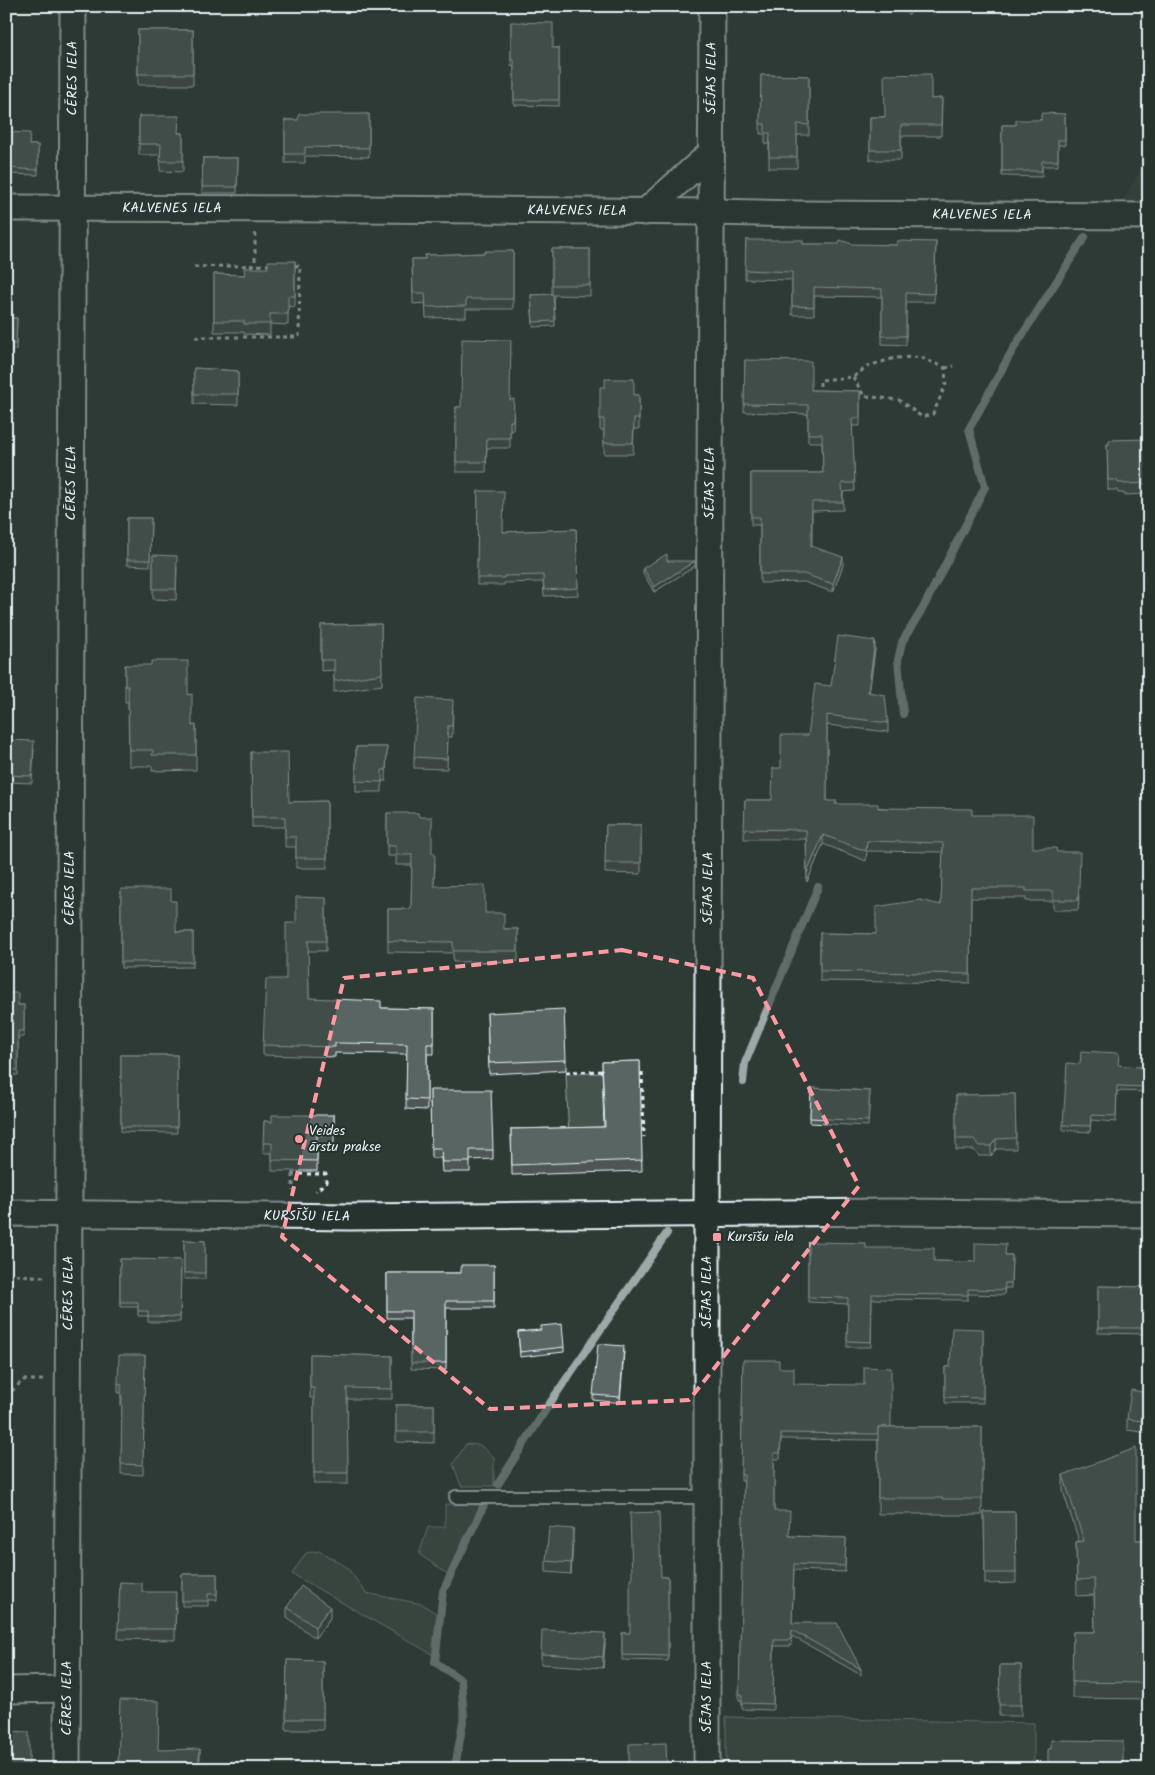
<svg xmlns="http://www.w3.org/2000/svg" width="1155" height="1775" font-family="Kalam,sans-serif">
<style>
.built{fill:#3b4843}
.green{fill:#45524e;stroke:#96a2a3}
.lines{fill:none;stroke-linecap:round;stroke-linejoin:round}
.stream{stroke:#9da8a9;stroke-width:8}
.lane-casing{stroke:#e8f1f8;stroke-width:16}
.street-casing{stroke:#e8f1f8;stroke-width:29}
.path{stroke:#e8f1f8;stroke-width:3;stroke-dasharray:4 4;stroke-linecap:butt}
.lane{stroke:#26332d;stroke-width:12}
.street{stroke:#26332d;stroke-width:25}
.wall{fill:#4d5755;stroke:#e8f1f8}
.shaded-wall{fill:#3e4745;stroke:#e8f1f8}
.building{fill:#596563;stroke:#e8f1f8}
.marked{fill:none;stroke:#ff9aa2;stroke-width:4;stroke-dasharray:10 6;stroke-linejoin:round}
.poi-dot{fill:#ff9aa2;stroke:#26332d;stroke-width:2}
.labels{text-anchor:middle;dominant-baseline:central;stroke-width:4;stroke-linejoin:round;paint-order:stroke}
.street-label{font-size:14px;fill:#e8f1f8;stroke:#26332d}
.poi-label{font-size:14px;fill:#e8f1f8;stroke:#26332d;text-anchor:start}
</style>
<rect width="100%" height="100%" fill="#2e3b35"/>
<filter id="ink" filterUnits="userSpaceOnUse"><feTurbulence type="fractalNoise" baseFrequency=".02" numOctaves="2"/><feDisplacementMap in="SourceGraphic" scale="10" xChannelSelector="R" yChannelSelector="G"/><feConvolveMatrix kernelMatrix="1 2 1 2 8 2 1 2 1" color-interpolation-filters="sRGB"/></filter>
<g filter="url(#ink)">
<polygon class="built" points="1149,156 1149,207 1119,207"/>
<g class="green">
<polygon points="602,1073 605,1137 569,1138 566,1074"/>
<polygon points="466,1444 480,1445 494,1457 494,1486 461,1486 453,1464"/>
<polygon points="445,1504 484,1505 450,1576 419,1554 428,1527 445,1527"/>
<polygon points="319,1551 347,1567 366,1593 422,1604 440,1616 435,1656 292,1574 306,1553"/>
<polygon points="726,1717 1034,1723 1034,1769 726,1769"/>
</g>
<g class="lines">
<g class="stream">
<polyline points="903,714 898,660 902,642 923,608 985,487 969,429 1012,351 1085,237"/>
<polyline points="743,1082 745,1063 818,887"/>
<polyline points="498,1484 554,1397 667,1233"/>
<polyline points="450,1769 456,1762 464,1716 461,1680 435,1662 443,1591 484,1505"/>
</g>
<g class="lane-casing">
<polyline id="lane" points="456,1497 707,1497"/>
</g>
<g class="street-casing">
<g id="street">
<path id="s1" d="M6,208L358,209L711,212L798,214L1149,216"/>
<polyline points="645,212 711,153"/>
<path id="s2" d="M6,1213L350,1217L890,1212L1149,1214"/>
<polyline points="6,1690 67,1689"/>
<path id="s3" d="M67,1769L73,6"/>
<path id="s4" d="M707,1769V1214L712,6"/>
</g>
</g>
<g class="path">
<polyline points="255,233 255,265"/>
<polyline points="194,267 270,265"/>
<polyline points="195,337 299,337 300,266 291,265"/>
<polyline points="945,368 954,366"/>
<polyline points="820,394 820,380 853,377 868,366 895,358 913,357 922,358 945,368 946,384 933,414 922,417 899,400 864,396 853,377"/>
<polyline points="637,1069 642,1069 644,1137"/>
<polyline points="566,1072 606,1071"/>
<polyline points="293,1172 293,1174 326,1174 326,1182 316,1191"/>
<polyline points="293,1174 293,1191"/>
<polyline points="6,1253 8,1253 7,1274 45,1277"/>
<polyline points="6,1397 23,1380 43,1380"/>
</g>
<use href="#lane" class="lane"/>
<use href="#street" class="street"/>
</g>
<g class="wall">
<polygon points="894,6 914,6 909,15"/>
<polygon points="511,22 553,48 559,48 559,106 514,105 514,66 511,65"/>
<rect x="138" y="30" width="55" height="55"/>
<polygon points="761,75 809,76 809,135 797,135 797,168 769,168 769,144 765,144 765,134 760,134"/>
<polygon points="942,98 941,136 901,136 901,160 870,160 870,117 885,117 931,99"/>
<polygon points="369,114 369,157 305,156 305,163 285,163 285,120 298,120"/>
<polygon points="1065,114 1065,145 1058,145 1058,166 1042,166 1042,177 1002,176 1002,125 1016,125"/>
<polygon points="139,116 179,133 183,133 183,172 160,171 161,155 139,155"/>
<polygon points="6,132 30,145 38,145 38,175 6,174"/>
<polygon points="203,158 238,158 237,193 202,193"/>
<polygon points="746,240 803,244 897,245 936,242 934,302 906,302 906,345 882,344 882,297 814,296 814,315 792,315 792,280 745,279"/>
<polygon points="552,249 590,249 590,296 554,295 555,326 533,327 531,295 552,294"/>
<polygon points="513,251 513,309 466,309 466,317 426,318 425,303 413,304 412,259 425,259 425,255 485,253"/>
<polygon points="295,261 295,307 288,306 288,325 270,324 270,335 244,334 244,332 214,332 214,274 244,275"/>
<polygon points="6,318 17,318 16,350 11,350 11,357 6,357"/>
<polygon points="745,360 811,390 860,391 860,426 852,426 855,491 843,492 843,510 812,511 812,546 843,565 833,592 804,582 760,583 760,525 751,525 751,473 823,473 822,442 808,442 808,414 744,412"/>
<polygon points="194,368 238,371 238,405 194,404"/>
<polygon points="1149,373 1149,428 1144,428 1144,423"/>
<polygon points="634,395 639,395 639,429 634,429 633,454 604,454 604,430 600,430 600,419"/>
<polygon points="510,400 514,409 513,431 510,431 510,448 487,448 486,472 456,472 456,407 461,407"/>
<polygon points="1149,439 1149,496 1148,494 1124,495 1124,493 1118,493 1117,490 1108,490 1107,444"/>
<polygon points="478,491 503,532 576,529 578,595 544,596 543,582 504,583 504,585 477,585"/>
<polygon points="127,518 151,518 150,566 127,565"/>
<polygon points="153,555 177,567 176,600 153,599"/>
<polygon points="667,561 695,566 654,592 643,573 643,568"/>
<polygon points="381,624 382,685 334,692 334,670 321,671 321,625"/>
<polygon points="875,650 869,692 888,723 888,732 827,725 827,801 837,804 972,815 1033,848 1057,852 1079,896 1078,910 1053,910 1053,901 1026,901 1026,898 971,898 970,983 820,981 820,933 876,934 941,905 943,852 867,851 866,861 823,844 807,882 806,839 744,839 745,800 772,800 781,768 808,735 831,686"/>
<polygon points="125,665 188,695 192,726 196,725 196,770 152,771 152,766 129,766 128,702 125,702"/>
<polygon points="453,710 452,737 448,737 447,769 414,768 414,757"/>
<polygon points="6,740 34,749 32,783 7,782"/>
<polygon points="356,747 387,747 386,781 382,781 382,792 356,792"/>
<polygon points="251,752 289,802 327,801 327,868 296,868 296,847 285,847 285,827 252,827"/>
<polygon points="387,813 419,817 432,853 435,864 434,886 485,913 504,929 518,929 518,961 453,962 453,953 388,952 388,909 411,909 412,865 396,865 396,856 387,856"/>
<polygon points="606,825 641,825 641,874 605,873"/>
<polygon points="121,889 171,901 176,932 193,932 193,967 121,968"/>
<polygon points="326,898 326,951 308,951 309,998 381,1008 434,1009 434,1054 427,1054 427,1110 406,1109 407,1054 335,1053 335,1057 263,1055 263,1045 286,979 296,923"/>
<polygon points="6,993 18,1005 24,1005 24,1037 18,1037 18,1075 6,1075"/>
<polygon points="487,1013 566,1060 566,1070 489,1074"/>
<polygon points="121,1055 177,1055 177,1133 121,1132"/>
<polygon points="640,1061 642,1171 512,1175 511,1129 604,1127 602,1062"/>
<polygon points="1119,1066 1149,1068 1149,1092 1117,1091 1116,1122 1091,1120 1090,1132 1063,1130 1063,1125"/>
<polygon points="811,1088 870,1091 868,1126 810,1123"/>
<polygon points="430,1090 493,1150 493,1159 470,1160 470,1172 442,1172 441,1158 431,1158"/>
<polygon points="1015,1094 1016,1149 996,1149 991,1156 979,1156 974,1150 956,1150 956,1095"/>
<polygon points="334,1115 334,1146 317,1146 317,1171 272,1171 272,1153 263,1153 264,1121 272,1122"/>
<polygon points="184,1240 205,1241 205,1279 184,1279"/>
<polygon points="808,1242 866,1248 934,1261 975,1262 1006,1255 1012,1255 1011,1288 1005,1288 1004,1295 968,1294 968,1300 872,1299 871,1347 847,1347 848,1304 808,1302"/>
<polygon points="120,1259 181,1260 180,1322 148,1322 148,1316 138,1316 138,1307 120,1307"/>
<polygon points="494,1265 494,1308 446,1308 446,1370 411,1369 411,1318 387,1318 387,1273 461,1273"/>
<polygon points="1098,1286 1149,1287 1149,1334 1098,1333"/>
<polygon points="983,1329 983,1403 945,1403 945,1367 950,1367"/>
<polygon points="541,1330 564,1347 564,1352 520,1357 518,1332"/>
<polygon points="624,1352 620,1403 593,1400 593,1395"/>
<polygon points="310,1354 392,1356 392,1399 347,1399 348,1484 314,1484 314,1398 310,1398"/>
<polygon points="145,1355 143,1475 121,1474 122,1406 121,1406 121,1393 118,1393 118,1383"/>
<polygon points="743,1360 779,1368 794,1384 891,1427 982,1427 982,1515 943,1515 943,1514 878,1514 878,1440 781,1439 780,1459 774,1459 774,1511 789,1536 846,1538 845,1572 794,1570 792,1623 861,1669 861,1675 792,1636 791,1646 774,1646 773,1710 742,1709 742,1700 739,1700 744,1481 741,1481"/>
<polygon points="1149,1393 1149,1433 1127,1430 1127,1419"/>
<polygon points="396,1405 434,1405 434,1443 396,1442"/>
<polygon points="1063,1475 1136,1540 1149,1540 1149,1602 1141,1602 1142,1633 1149,1633 1149,1699 1072,1698 1073,1632 1095,1632 1094,1595 1077,1596 1076,1542 1079,1541 1063,1491"/>
<polygon points="984,1512 1015,1512 1016,1583 985,1584"/>
<polygon points="573,1540 571,1574 546,1572 546,1561"/>
<polygon points="182,1574 217,1574 217,1600 208,1600 208,1606 182,1606"/>
<polygon points="661,1577 668,1577 668,1661 622,1660 622,1633 630,1633"/>
<polygon points="120,1582 142,1592 176,1602 175,1640 118,1639"/>
<polygon points="287,1607 330,1618 315,1638 287,1617"/>
<polygon points="605,1644 603,1668 541,1664 541,1654"/>
<polygon points="287,1660 323,1661 323,1730 286,1730"/>
<polygon points="1000,1665 1021,1665 1021,1716 999,1716"/>
</g>
<g class="shaded-wall">
<polygon points="910,6 914,6 909,15"/>
<polygon points="843,557 843,565 833,592 833,584"/>
<polygon points="695,561 695,566 654,592 654,587"/>
<polygon points="875,641 875,650 868,702 868,692"/>
<polygon points="823,835 823,844 807,882 807,873"/>
<polygon points="996,1139 996,1149 991,1156 991,1146"/>
<polygon points="573,1529 573,1540 571,1574 571,1563"/>
<polygon points="330,1607 330,1618 315,1638 315,1627"/>
<polygon points="605,1633 605,1644 603,1668 603,1657"/>
<polygon points="200,1749 200,1758 199,1769 198,1769"/>
</g>
<g class="building">
<polygon points="511,22 553,23 553,48 559,48 559,100 514,100 514,60 511,60"/>
<rect x="138" y="30" width="55" height="44"/>
<polygon points="931,74 931,99 942,98 941,125 901,125 901,150 870,150 870,117 885,117 884,75"/>
<polygon points="761,75 809,76 809,125 797,124 797,157 769,157 770,133 765,133 765,124 760,124"/>
<polygon points="1041,113 1065,114 1065,140 1058,140 1058,161 1042,161 1042,171 1002,171 1002,125 1016,125 1016,120 1041,120"/>
<polygon points="299,114 369,114 369,148 305,147 305,154 285,154 285,120 298,120"/>
<polygon points="139,116 179,116 178,133 183,133 183,161 160,161 161,144 139,144"/>
<polygon points="6,132 30,133 29,145 38,145 38,170 6,168"/>
<polygon points="203,158 238,158 237,187 202,187"/>
<polygon points="746,240 803,240 803,244 839,244 840,240 852,244 897,245 897,241 936,242 934,294 906,293 906,336 882,336 882,289 814,287 814,307 792,306 792,272 745,270"/>
<rect x="552" y="249" width="38" height="36"/>
<polygon points="485,251 513,251 513,299 466,299 466,306 426,307 425,293 413,293 412,259 425,259 425,255 485,253"/>
<polygon points="268,261 295,261 295,296 288,296 288,314 270,314 270,324 244,324 244,321 214,321 214,274 245,275 244,268 268,268"/>
<polygon points="553,294 555,321 533,322 531,295"/>
<polygon points="6,318 17,318 16,344 11,344 11,352 6,352"/>
<polygon points="462,339 511,340 510,400 514,399 513,421 510,421 510,438 487,438 486,462 456,462 456,407 461,407"/>
<polygon points="745,360 811,361 811,390 860,391 860,418 852,418 855,483 842,483 843,502 812,502 811,546 843,557 833,584 804,574 760,574 760,517 751,517 751,473 823,473 822,434 808,434 808,405 744,404"/>
<polygon points="194,368 238,371 238,394 194,394"/>
<polygon points="1145,373 1149,373 1149,423 1144,423"/>
<polygon points="605,379 634,379 634,395 639,395 639,419 634,419 633,443 604,443 604,419 600,419 600,387 605,387"/>
<polygon points="1149,439 1149,485 1148,483 1124,484 1124,483 1118,483 1117,480 1108,480 1107,444 1109,444 1109,440"/>
<polygon points="478,491 504,491 503,532 576,529 578,588 544,590 543,575 504,576 504,578 477,578"/>
<polygon points="127,518 151,518 150,560 127,560"/>
<polygon points="667,554 667,561 695,561 654,587 643,568"/>
<polygon points="153,555 177,556 176,589 153,589"/>
<polygon points="381,624 382,674 334,681 334,660 321,660 321,625"/>
<polygon points="838,636 875,641 868,692 885,695 888,723 827,715 827,801 837,801 835,804 878,804 878,808 972,809 972,815 1033,815 1033,848 1056,848 1057,852 1080,852 1079,886 1078,900 1053,900 1053,891 1026,891 1026,888 971,888 970,974 820,971 820,933 876,934 876,907 920,900 941,905 943,843 867,841 866,851 823,835 807,873 806,830 744,829 745,800 772,800 773,768 781,768 781,735 808,735 815,684 831,686"/>
<polygon points="151,661 188,661 188,695 192,694 192,726 196,725 196,755 152,755 153,750 129,750 128,686 125,686 125,665 151,665"/>
<polygon points="417,698 453,700 452,726 448,726 447,759 414,757"/>
<polygon points="6,740 34,741 32,776 7,775 6,803"/>
<polygon points="356,747 387,747 386,770 382,770 382,782 356,781"/>
<polygon points="251,752 288,752 289,802 327,801 327,858 296,858 296,837 285,837 285,817 252,817"/>
<polygon points="387,813 418,813 419,817 432,817 432,853 435,853 434,886 485,885 485,913 504,913 504,929 518,929 518,951 453,951 453,942 388,941 388,909 411,909 412,855 396,855 396,846 387,846"/>
<polygon points="606,825 641,825 641,863 605,863"/>
<polygon points="121,889 171,889 171,901 176,901 176,932 193,932 193,962 121,962"/>
<polygon points="296,897 326,898 326,941 308,941 309,998 381,1001 381,1008 434,1009 434,1044 427,1044 427,1100 406,1099 407,1044 335,1043 335,1047 263,1045 266,979 286,979 286,923 296,923"/>
<polygon points="6,993 18,993 18,1005 24,1005 24,1031 18,1031 18,1070 6,1070"/>
<polygon points="564,1009 566,1060 489,1063 487,1013"/>
<polygon points="1081,1051 1119,1053 1118,1065 1149,1068 1149,1087 1117,1086 1116,1116 1091,1115 1090,1126 1063,1125 1067,1063 1080,1064"/>
<rect x="121" y="1055" width="56" height="72"/>
<polygon points="640,1061 642,1160 512,1165 511,1129 605,1127 602,1062"/>
<polygon points="811,1088 870,1091 868,1121 810,1118"/>
<polygon points="430,1090 491,1090 493,1150 470,1150 470,1162 442,1162 441,1148 431,1148"/>
<polygon points="1015,1094 1016,1138 996,1139 991,1146 979,1146 974,1139 956,1139 956,1095"/>
<polygon points="272,1115 334,1115 334,1135 317,1135 317,1161 272,1160 272,1143 263,1143 264,1121 272,1122"/>
<polygon points="184,1240 205,1241 205,1273 184,1273"/>
<polygon points="808,1242 866,1243 866,1248 934,1248 934,1261 975,1262 975,1243 1006,1244 1005,1255 1012,1255 1011,1283 1005,1283 1004,1290 968,1289 968,1295 872,1294 871,1342 847,1341 848,1298 808,1297"/>
<polygon points="120,1259 181,1260 180,1317 148,1316 148,1311 138,1311 138,1302 120,1302"/>
<polygon points="461,1265 494,1265 494,1301 446,1301 446,1363 411,1363 411,1311 387,1311 387,1273 461,1273"/>
<polygon points="1098,1286 1149,1287 1149,1328 1098,1328"/>
<polygon points="562,1324 564,1347 520,1352 518,1332 541,1330 541,1326"/>
<polygon points="952,1328 983,1329 983,1398 945,1397 945,1367 950,1367"/>
<rect x="6" y="1335" width="1" height="31"/>
<polygon points="598,1344 624,1346 620,1397 593,1395"/>
<polygon points="310,1354 392,1356 392,1389 347,1388 348,1473 314,1473 314,1388 310,1388"/>
<polygon points="119,1355 145,1355 143,1465 121,1464 122,1397 121,1397 121,1384 118,1383"/>
<polygon points="743,1360 779,1360 779,1368 794,1368 794,1384 864,1385 864,1367 891,1368 891,1427 878,1427 878,1434 781,1433 780,1453 774,1453 774,1511 790,1511 789,1536 846,1538 845,1566 794,1564 792,1623 837,1623 861,1669 792,1630 791,1640 774,1640 773,1704 742,1703 742,1694 739,1694 744,1475 741,1475"/>
<polygon points="1131,1390 1149,1393 1149,1422 1127,1419"/>
<rect x="396" y="1405" width="38" height="27"/>
<polygon points="878,1427 982,1427 982,1499 943,1499 943,1498 878,1498"/>
<polygon points="1136,1448 1136,1540 1149,1540 1149,1586 1141,1587 1142,1633 1149,1633 1149,1683 1072,1682 1073,1632 1095,1632 1094,1579 1077,1580 1076,1542 1084,1541 1063,1475"/>
<polygon points="659,1512 661,1577 668,1577 668,1656 622,1655 622,1633 630,1633 630,1578 632,1578 630,1513"/>
<polygon points="984,1512 1015,1512 1016,1573 985,1573"/>
<polygon points="549,1527 573,1529 571,1563 546,1561"/>
<polygon points="182,1574 217,1574 217,1594 208,1594 208,1601 182,1601"/>
<polygon points="120,1582 142,1583 142,1592 176,1592 175,1629 118,1629"/>
<polygon points="301,1586 330,1607 315,1627 287,1607"/>
<polygon points="542,1630 605,1633 603,1657 541,1654"/>
<polygon points="287,1660 323,1661 323,1719 286,1719"/>
<polygon points="1000,1665 1021,1665 1021,1705 999,1705"/>
<polygon points="120,1700 159,1701 158,1750 200,1749 198,1769 118,1769"/>
<polygon points="6,1731 29,1732 29,1769 6,1769"/>
<polygon points="1051,1740 1123,1741 1123,1769 1048,1769 1048,1749 1051,1749"/>
<polygon points="666,1743 667,1769 571,1769 571,1766 629,1766 629,1744"/>
</g>
</g>
<path d="M0 0H1155V1775H0ZM622,950L753,978L859,1186L689,1400L490,1409L282,1237L344,978Z" fill="#2e3b35" fill-opacity=".55" fill-rule="evenodd"/>
<path class="marked" d="M622,950L753,978L859,1186L689,1400L490,1409L282,1237L344,978Z"/>
<g class="poi-dot">
<circle cx="299" cy="1139" r="5"/>
<rect x="712" y="1232" width="10" height="10" rx="2.5"/>
</g>
<g class="labels">
<g class="street-label">
<text stroke="none"><textPath href="#s3" startOffset="1691">CĒRES IELA</textPath></text>
<text stroke="none"><textPath href="#s4" startOffset="1691">SĒJAS IELA</textPath></text>
<text stroke="none"><textPath href="#s1" startOffset="166">KALVENES IELA</textPath></text>
<text stroke="none"><textPath href="#s1" startOffset="571">KALVENES IELA</textPath></text>
<text stroke="none"><textPath href="#s1" startOffset="976">KALVENES IELA</textPath></text>
<text stroke="none"><textPath href="#s3" startOffset="1286">CĒRES IELA</textPath></text>
<text stroke="none"><textPath href="#s4" startOffset="1286">SĒJAS IELA</textPath></text>
<text stroke="none"><textPath href="#s4" startOffset="881">SĒJAS IELA</textPath></text>
<text stroke="none"><textPath href="#s3" startOffset="881">CĒRES IELA</textPath></text>
<text stroke="none"><textPath href="#s2" startOffset="301">KURSĪŠU IELA</textPath></text>
<text transform="translate(707 1292) rotate(-90)">SĒJAS IELA</text>
<text stroke="none"><textPath href="#s3" startOffset="476">CĒRES IELA</textPath></text>
<text stroke="none"><textPath href="#s3" startOffset="71">CĒRES IELA</textPath></text>
<text transform="translate(707 1697) rotate(-90)">SĒJAS IELA</text>
</g>
<g class="poi-label">
<text x="309" y="1131">Veides<tspan x="309" dy="16">ārstu prakse</tspan></text>
<text x="727" y="1237">Kursīšu iela</text>
</g>
</g>
<rect width="1155" height="1775" fill="none" stroke="#26332d" stroke-width="25"/>
<rect x="12" y="12" width="1130" height="1750" fill="none" stroke="#e8f1f8" stroke-width="2" filter="url(#ink)"/>
</svg>
